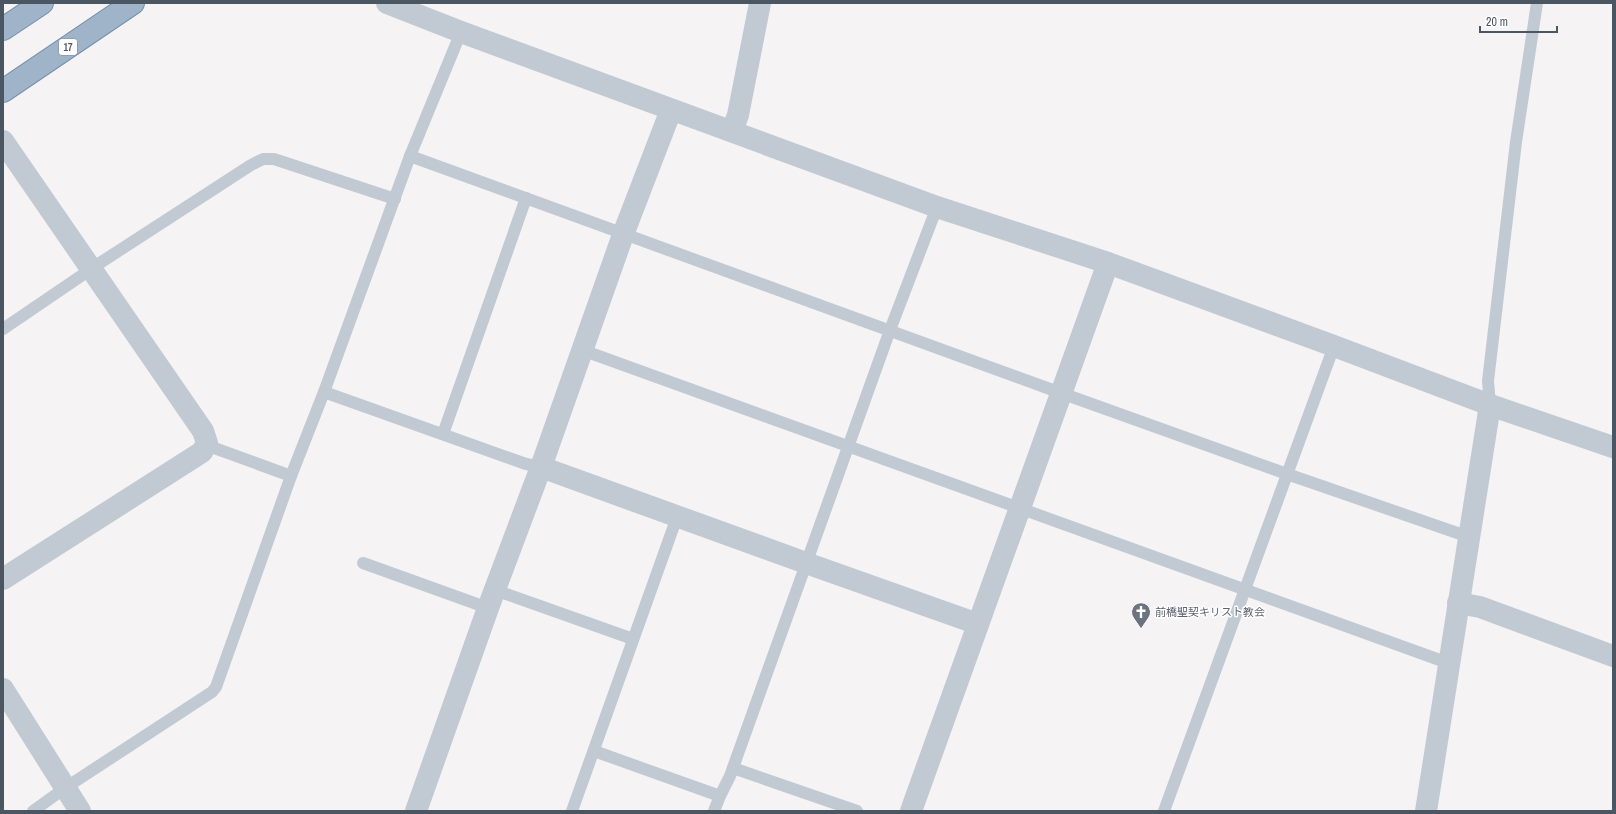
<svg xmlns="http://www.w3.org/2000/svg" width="1616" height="814" font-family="'Archivo Narrow','Noto Sans JP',sans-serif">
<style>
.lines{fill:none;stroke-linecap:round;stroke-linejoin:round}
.trunk-casing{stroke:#7690ad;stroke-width:24}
.service{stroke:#c1cad2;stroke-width:12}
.minor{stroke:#c1cad2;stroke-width:22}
.tertiary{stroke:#c1cad2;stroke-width:22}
.trunk{stroke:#9fb4c9;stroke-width:22}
.labels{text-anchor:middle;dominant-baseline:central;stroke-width:3;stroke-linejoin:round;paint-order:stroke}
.shield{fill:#fff;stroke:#808990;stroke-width:1}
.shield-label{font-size:10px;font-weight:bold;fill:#4a5661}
.worship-label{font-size:11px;fill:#5b616d;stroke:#fff;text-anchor:start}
</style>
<rect width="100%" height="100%" fill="#f5f3f3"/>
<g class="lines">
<g class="trunk-casing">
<g id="trunk">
<polyline points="3,29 42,3"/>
<polyline points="3,91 133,3"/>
</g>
</g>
<g class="service">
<polyline points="410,156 1061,393 1287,474 1469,537"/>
<polyline points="3,329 103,261 251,165 263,159 274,159 395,199"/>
<polyline points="582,350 1448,663"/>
<polyline points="324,392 526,464 541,467"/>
<polyline points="1490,405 1488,381 1516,142 1537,3"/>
<polyline points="443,434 526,198"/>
<polyline points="206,445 291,476"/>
<polyline points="363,563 488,608"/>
<polyline points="495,590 633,639"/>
<polyline points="594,751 720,796"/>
<polyline points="733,768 857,811"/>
<polyline points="33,811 65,788 212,692 216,687 291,476 324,392 410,156 461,32"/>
<polyline points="572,811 677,517"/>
<polyline points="714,811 720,796 730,776 890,330 937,207"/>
<polyline points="1164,811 1334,346"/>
</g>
<g class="minor">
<polyline points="732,131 738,115 760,3"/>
<polyline points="3,141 203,431 207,443 202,452 3,579"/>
<polyline points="541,467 806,563 978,624"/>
<polyline points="1458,603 1480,607 1613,656"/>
<polyline points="3,689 80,811"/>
<polyline points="416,811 488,608 541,467 624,232 671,110"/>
<polyline points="911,811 1108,263"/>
<polyline points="1426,811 1490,405"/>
</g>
<polyline class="tertiary" points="387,3 461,32 937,207 1108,263 1334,346 1490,405 1613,447"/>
<use href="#trunk" class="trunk"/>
</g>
<defs>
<g id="church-pin" transform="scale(1)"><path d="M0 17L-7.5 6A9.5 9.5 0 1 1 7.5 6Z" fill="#6b7280" stroke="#fff"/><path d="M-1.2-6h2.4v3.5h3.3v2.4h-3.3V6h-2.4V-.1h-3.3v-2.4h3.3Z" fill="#fff"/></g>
</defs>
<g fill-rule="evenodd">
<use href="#church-pin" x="1141" y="612"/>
</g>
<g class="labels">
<rect class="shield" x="59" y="39" width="18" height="16" rx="3"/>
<g class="shield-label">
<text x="68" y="47">17</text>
</g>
<g class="worship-label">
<text x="1155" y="612">前橋聖契キリスト教会</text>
</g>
</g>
<rect width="1616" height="814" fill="none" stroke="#4a5661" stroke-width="8"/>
<path d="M1480 26v6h77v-6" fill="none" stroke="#4a5661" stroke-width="2"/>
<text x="1486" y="26" font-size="12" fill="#4a5661" stroke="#ffffff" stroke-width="3" paint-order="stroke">20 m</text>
</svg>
